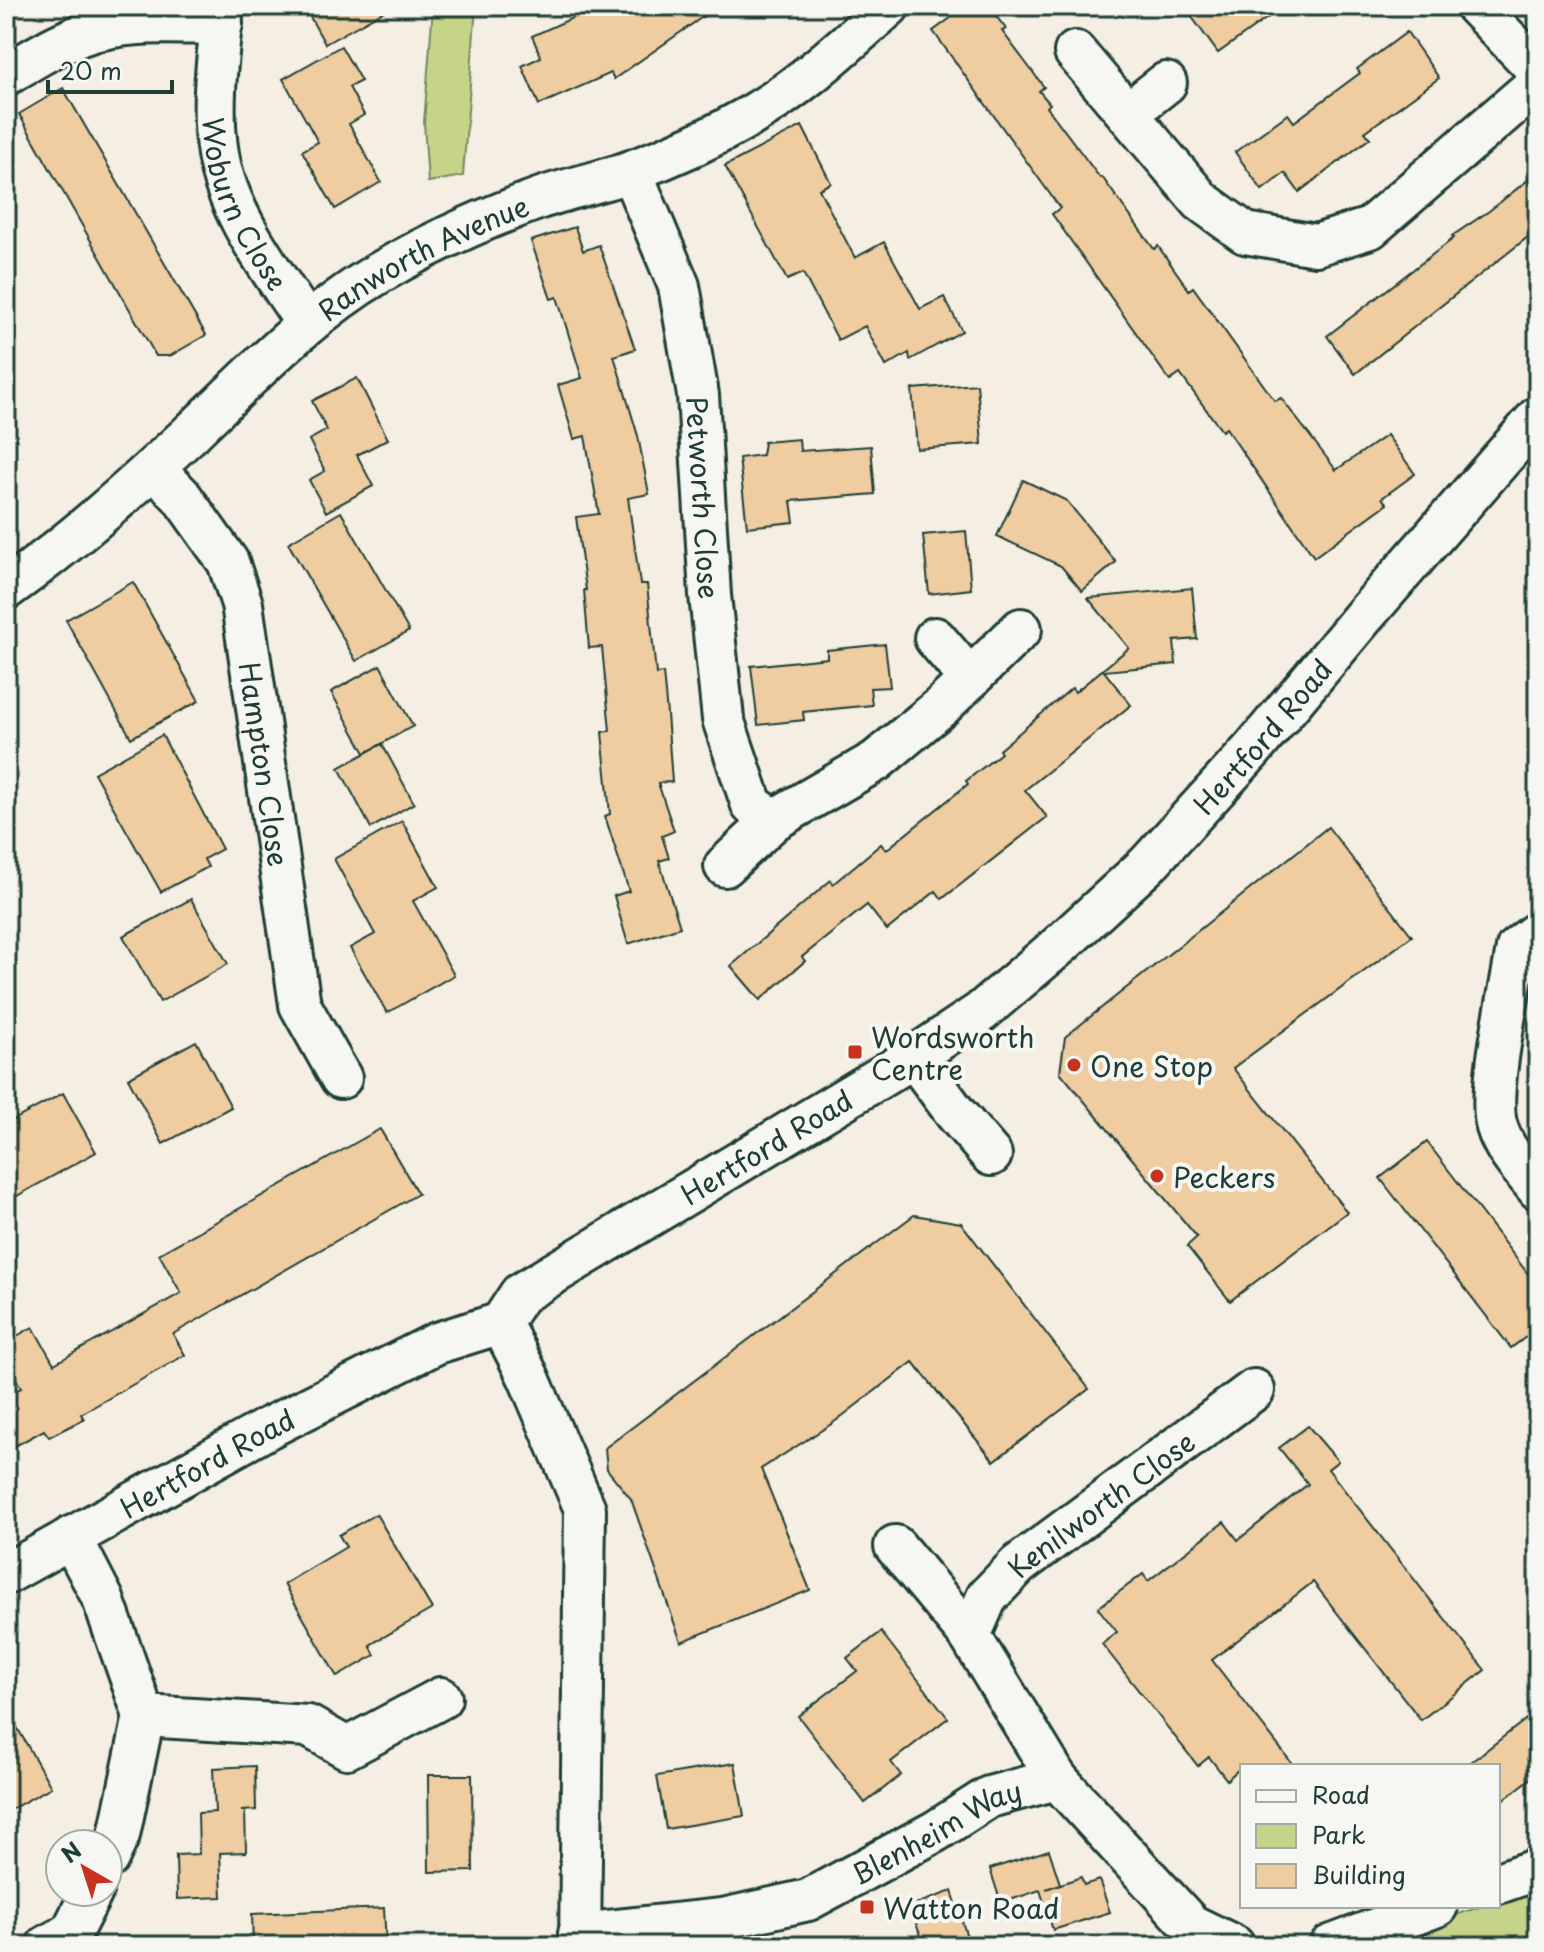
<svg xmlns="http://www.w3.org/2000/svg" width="1544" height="1952" font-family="'Playpen Sans',sans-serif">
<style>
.green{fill:#c6d489;stroke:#72885e;stroke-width:2}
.building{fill:#efcda1;stroke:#1f3d34;stroke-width:2}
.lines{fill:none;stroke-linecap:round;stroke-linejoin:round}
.street-casing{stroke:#1f3d34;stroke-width:46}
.street{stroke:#f6f6f2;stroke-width:40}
.poi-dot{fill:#c8321e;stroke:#f6f6f2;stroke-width:3}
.labels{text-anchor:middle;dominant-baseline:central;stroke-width:8;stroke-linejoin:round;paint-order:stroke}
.street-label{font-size:28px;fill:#1f3d34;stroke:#f6f6f2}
.poi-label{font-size:28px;fill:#1f3d34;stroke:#f6f6f2;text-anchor:start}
</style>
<rect width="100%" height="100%" fill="#f5eee2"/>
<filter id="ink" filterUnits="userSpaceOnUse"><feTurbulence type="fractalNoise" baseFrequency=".0125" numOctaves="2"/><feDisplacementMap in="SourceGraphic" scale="16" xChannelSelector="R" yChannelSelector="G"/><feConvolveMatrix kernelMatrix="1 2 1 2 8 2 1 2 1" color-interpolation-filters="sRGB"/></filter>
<g filter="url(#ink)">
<g class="green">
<polygon points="433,6 476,6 463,176 428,182 424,123"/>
<polygon points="1538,1887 1538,1946 1365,1946 1482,1906 1498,1906 1498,1900"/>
</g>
<g class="building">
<polygon points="304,6 393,6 325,44"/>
<polygon points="599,6 718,6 614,79 611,73 539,105 522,66 541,57 532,36"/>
<polygon points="967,6 988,6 1006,29 1002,31 1044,87 1039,91 1050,104 1047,107 1100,178 1102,177 1154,249 1158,246 1189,290 1193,287 1275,401 1281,398 1336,470 1387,435 1415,474 1382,498 1387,504 1314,557 1226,428 1222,431 1180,374 1170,381 1052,214 1060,208 933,31"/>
<polygon points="1184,6 1284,6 1218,53"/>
<polygon points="1407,32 1439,78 1365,132 1370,138 1299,192 1285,173 1262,190 1235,152 1288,114 1294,122 1360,73 1357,69"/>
<polygon points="341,46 361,81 349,87 364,115 349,124 381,182 335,209 302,151 318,142 283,79"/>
<polygon points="63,88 206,335 170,356 156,356 19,114"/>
<polygon points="802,126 831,183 819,189 855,258 884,242 920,309 944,297 962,331 910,360 909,353 886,366 865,326 838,340 803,273 787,280 725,166"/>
<polygon points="1538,172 1538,229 1355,374 1327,336 1454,238 1452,236 1489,211"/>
<polygon points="575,227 583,251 599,245 635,349 614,356 638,436 649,494 628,498 640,584 647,584 656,674 663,673 667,714 672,782 658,783 674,831 662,836 669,858 659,861 680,927 628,944 614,896 629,891 605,816 610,814 602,732 610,731 602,647 589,648 584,590 586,590 576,517 599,514 585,436 574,439 558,385 582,378 557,297 551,299 531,241"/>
<polygon points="357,378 388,439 357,455 373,486 326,512 309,480 325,471 309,440 327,430 312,401"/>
<polygon points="977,384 982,444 917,449 912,389"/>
<polygon points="799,439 800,451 871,446 875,494 791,501 794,522 747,527 739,458 762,455 764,442"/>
<polygon points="1023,480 1067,501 1116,562 1082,591 1061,566 997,536"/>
<polygon points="341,512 409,631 356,661 288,543"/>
<polygon points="966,531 971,589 929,594 923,535"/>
<polygon points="133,582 199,701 131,738 66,620"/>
<polygon points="1192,588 1197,639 1174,641 1176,664 1104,671 1131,705 1025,790 1047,817 942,899 936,891 887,930 867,905 802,957 805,961 760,1000 731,966 831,880 833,884 881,844 886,850 968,784 966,781 1001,753 999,750 1072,688 1075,692 1129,648 1088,598"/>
<polygon points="885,644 890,687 870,688 872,705 803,712 804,720 758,725 751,666 827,658 827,650"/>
<polygon points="380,665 413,726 365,753 331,692"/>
<polygon points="162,735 222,849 204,859 208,867 161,892 94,773"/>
<polygon points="382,744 414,803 371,828 339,768"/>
<polygon points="402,821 438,887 413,901 454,975 387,1013 350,948 375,934 334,859"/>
<polygon points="1328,827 1412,936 1233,1068 1347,1212 1230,1301 1187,1246 1197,1237 1060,1072 1065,1037"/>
<polygon points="191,899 228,964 160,1002 123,936"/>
<polygon points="196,1041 231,1107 163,1144 128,1078"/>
<polygon points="63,1093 96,1152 6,1202 6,1124"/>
<polygon points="380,1129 418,1194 173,1334 185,1355 81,1414 84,1419 49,1437 44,1430 6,1451 6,1396 21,1388 6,1360 6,1342 33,1327 54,1364 181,1293 159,1254"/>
<polygon points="1427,1142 1538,1287 1538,1328 1511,1348 1380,1178"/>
<polygon points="914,1215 961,1223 1089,1389 994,1461 913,1362 833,1423 761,1469 810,1590 681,1642 631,1499 607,1469 605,1448"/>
<polygon points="1308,1426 1338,1461 1328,1469 1485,1670 1421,1720 1313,1582 1212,1660 1294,1766 1242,1766 1227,1780 1209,1757 1198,1766 1102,1644 1117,1632 1098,1608 1143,1574 1148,1581 1224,1522 1238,1540 1308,1484 1279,1448"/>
<polygon points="376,1514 432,1609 370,1645 375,1655 337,1677 284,1584 346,1547 339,1535"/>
<polygon points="881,1632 948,1718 891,1762 901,1775 865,1803 798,1716 857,1671 847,1658"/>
<polygon points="6,1708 51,1787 6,1812"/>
<polygon points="1538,1710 1538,1773 1498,1804 1498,1766 1466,1766"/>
<polygon points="735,1763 744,1816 666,1829 657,1776"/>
<polygon points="255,1766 256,1810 241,1811 245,1811 246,1852 220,1853 222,1897 177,1899 176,1855 199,1854 198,1813 215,1812 213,1768"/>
<polygon points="428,1775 472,1775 473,1871 429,1872"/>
<polygon points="1049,1850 1060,1884 1046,1889 1081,1877 1084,1885 1099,1880 1110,1912 1053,1930 1040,1890 1001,1903 990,1869"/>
<polygon points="952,1891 970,1946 924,1946 910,1906"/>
<polygon points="384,1908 386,1946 253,1946 252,1914"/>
</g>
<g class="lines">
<g class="street-casing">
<g id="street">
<path id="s1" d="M223,6C218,54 210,106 218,154C228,216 273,271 306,323"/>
<polyline points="1476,6 1538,70"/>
<polyline points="1075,52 1201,201 1245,233 1316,245 1370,228 1538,83"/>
<path d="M6,75C36,57 68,36 102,29C140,20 183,24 222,24"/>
<polyline points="1128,113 1166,83"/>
<path id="s2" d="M631,171L679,286L698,395L710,595L723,719L752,805L774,820L876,761L942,706L1021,629"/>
<path id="s3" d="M154,468L181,496L228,562L242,604L300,1005L341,1078"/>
<path id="s4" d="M6,589C72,542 132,488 191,433C251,376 308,315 379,273C430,243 483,219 538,199C569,188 601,182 631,171C672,156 714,137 752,115C802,86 846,44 889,6"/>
<polyline points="935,638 970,679"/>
<polyline points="725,866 774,820"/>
<path d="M1538,932L1517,948C1511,988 1486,1094 1497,1127C1504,1151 1523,1170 1538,1189"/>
<polyline points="914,1057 956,1114 991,1155"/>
<polyline points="501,1323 528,1376 585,1509 580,1946"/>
<polyline points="71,1537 103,1599 144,1716 119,1835 108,1858"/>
<polyline points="895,1546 970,1636 1057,1779"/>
<path id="s5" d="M6,1574L268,1428L437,1343L501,1323L520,1294L914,1057L981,1012L1061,944L1147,865L1252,750L1364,616L1538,417"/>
<path id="s6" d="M970,1636L987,1597L1018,1565L1254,1390"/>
<polyline points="144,1716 308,1726 347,1748 441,1698"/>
<polyline points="1498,1883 1538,1869"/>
<path id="s7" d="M579,1934L723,1919L808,1900L936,1831L989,1797L1057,1779L1191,1925L1234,1946"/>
<polyline points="47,1946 71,1933 92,1892"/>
<polyline points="1330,1946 1437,1906"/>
</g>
</g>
<use href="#street" class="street"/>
</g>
</g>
<g class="poi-dot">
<rect x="847" y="1044" width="16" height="16" rx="4"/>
<circle cx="1074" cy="1065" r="8"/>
<circle cx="1157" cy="1176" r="8"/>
<rect x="859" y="1899" width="16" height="16" rx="4"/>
</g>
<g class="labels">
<g class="street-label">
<text stroke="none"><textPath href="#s1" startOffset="204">Woburn Close</textPath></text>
<text stroke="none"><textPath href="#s4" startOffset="536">Ranworth Avenue</textPath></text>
<text stroke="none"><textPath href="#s2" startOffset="338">Petworth Close</textPath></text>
<text stroke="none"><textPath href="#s5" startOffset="1526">Hertford Road</textPath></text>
<text stroke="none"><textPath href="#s3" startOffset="326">Hampton Close</textPath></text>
<text stroke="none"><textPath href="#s5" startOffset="878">Hertford Road</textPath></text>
<text stroke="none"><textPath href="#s5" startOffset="230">Hertford Road</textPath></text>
<text stroke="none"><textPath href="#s6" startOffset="190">Kenilworth Close</textPath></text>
<text stroke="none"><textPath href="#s7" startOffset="378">Blenheim Way</textPath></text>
</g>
<g class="poi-label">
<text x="871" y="1036">Wordsworth<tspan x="871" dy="32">Centre</tspan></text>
<text x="1090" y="1065">One Stop</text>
<text x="1173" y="1176">Peckers</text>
<text x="883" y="1907">Watton Road</text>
</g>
</g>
<rect width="1544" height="1952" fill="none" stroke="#f6f6f2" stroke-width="32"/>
<rect x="16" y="16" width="1512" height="1920" fill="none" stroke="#1f3d34" stroke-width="3" filter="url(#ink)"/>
<rect x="1240" y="1764" width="260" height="144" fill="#f6f6f2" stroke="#a0aca6" stroke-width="2"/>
<rect x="1256" y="1790" width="40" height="12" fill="#f6f6f2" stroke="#a0aca6" stroke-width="2"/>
<text x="1312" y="1804" font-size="24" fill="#1f3d34">Road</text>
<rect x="1256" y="1824" width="40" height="24" fill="#c6d489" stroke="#a0aca6" stroke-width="2"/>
<text x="1312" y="1844" font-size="24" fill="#1f3d34">Park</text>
<rect x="1256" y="1864" width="40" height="24" fill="#efcda1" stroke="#a0aca6" stroke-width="2"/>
<text x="1312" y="1884" font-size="24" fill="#1f3d34">Building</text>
<g transform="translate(84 1868) rotate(321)"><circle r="38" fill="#f6f6f2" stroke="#a0aca6" stroke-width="2"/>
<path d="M0-6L14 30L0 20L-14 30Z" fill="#c8321e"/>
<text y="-12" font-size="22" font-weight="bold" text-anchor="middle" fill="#1f3d34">N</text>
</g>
<path d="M48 80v12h124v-12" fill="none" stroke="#1f3d34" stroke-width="4"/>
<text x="60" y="80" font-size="24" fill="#1f3d34" stroke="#f6f6f2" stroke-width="6" paint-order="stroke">20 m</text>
</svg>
